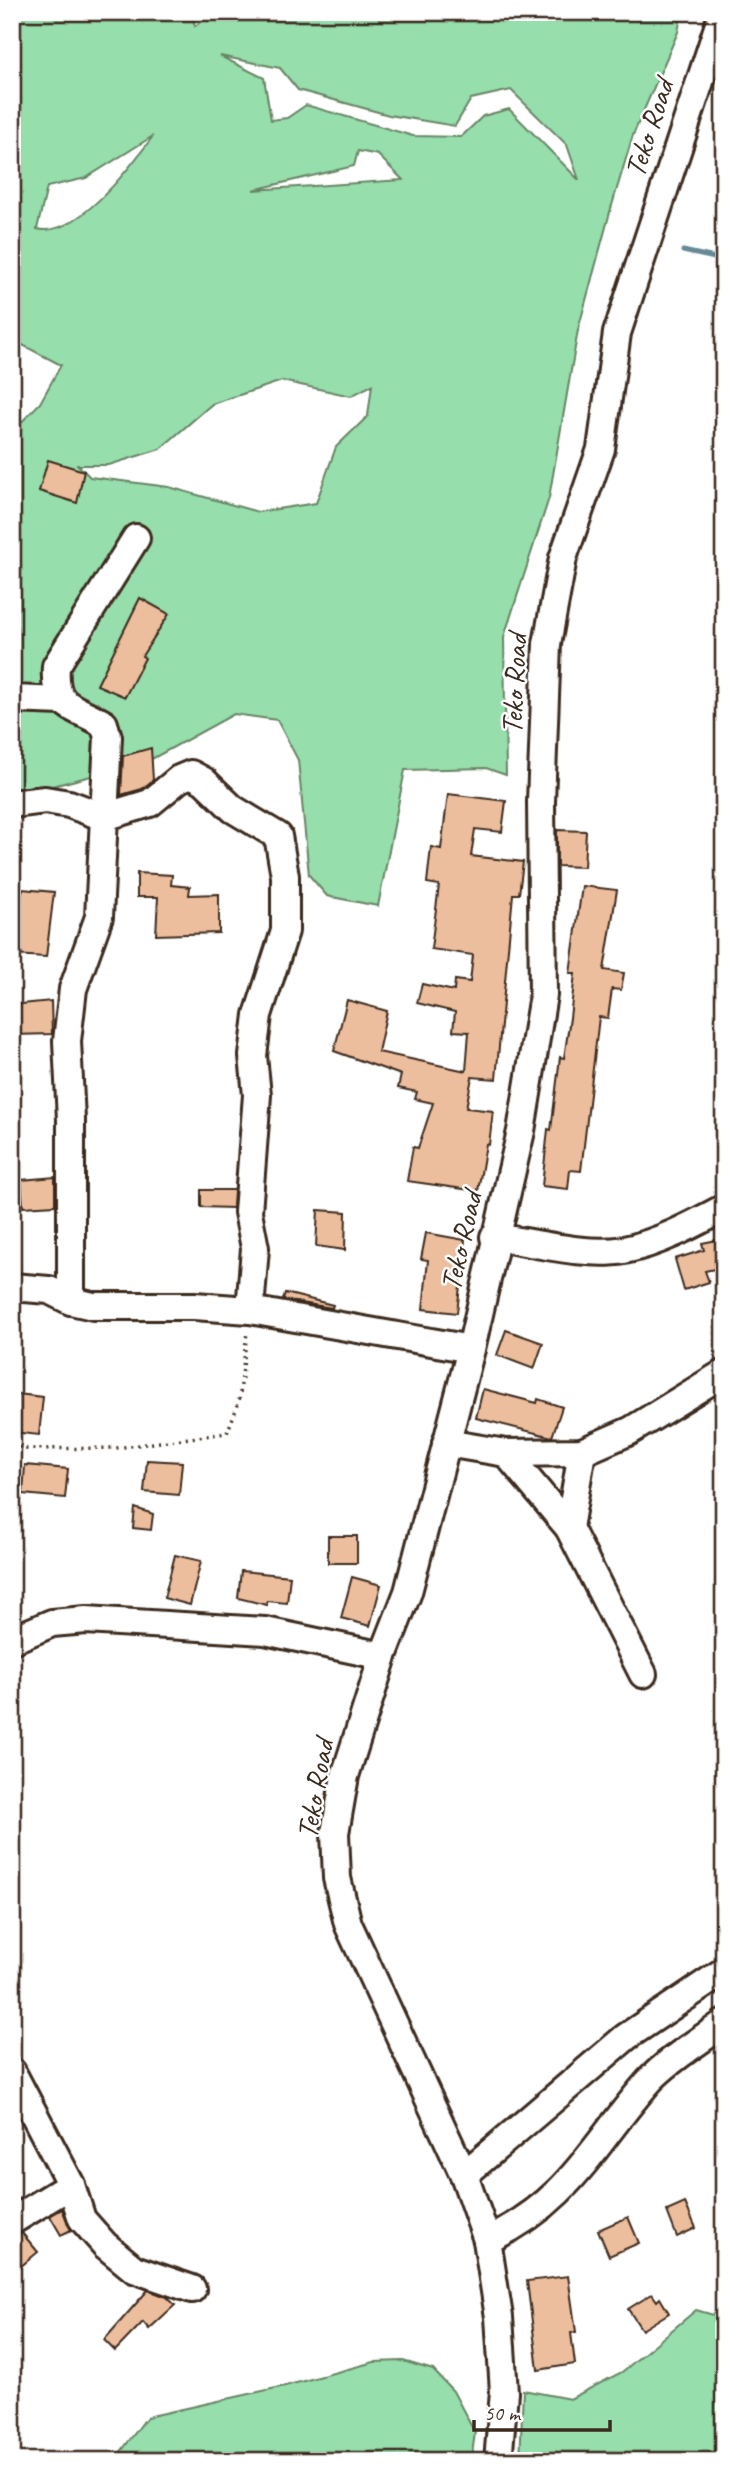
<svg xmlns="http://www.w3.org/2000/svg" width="736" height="2473" font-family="Caveat,sans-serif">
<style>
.green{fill:#96deac;stroke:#688465;stroke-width:2;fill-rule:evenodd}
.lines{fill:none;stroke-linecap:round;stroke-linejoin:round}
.stream{stroke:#668994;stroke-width:5}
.building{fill:#edbe9d;stroke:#3b2a1e;stroke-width:2}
.minor-casing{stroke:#3b2a1e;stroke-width:32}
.path{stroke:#3b2a1e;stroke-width:3.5;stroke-dasharray:2 5;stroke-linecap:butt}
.minor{stroke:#fff;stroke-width:26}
.labels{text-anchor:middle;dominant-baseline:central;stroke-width:5;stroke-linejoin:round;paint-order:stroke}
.street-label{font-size:30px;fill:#3b2a1e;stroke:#fff}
</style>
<rect width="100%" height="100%" fill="#fff"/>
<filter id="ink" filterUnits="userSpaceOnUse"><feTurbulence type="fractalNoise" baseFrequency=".0143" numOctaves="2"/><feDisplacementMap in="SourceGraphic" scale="14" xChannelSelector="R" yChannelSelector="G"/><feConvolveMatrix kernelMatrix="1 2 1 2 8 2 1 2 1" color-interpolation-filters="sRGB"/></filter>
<g filter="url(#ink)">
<g class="green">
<path d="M12,12H191L195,26L214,12H682L678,32L633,135L610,212L578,330L549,498L504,637L506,775L486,768L405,770L378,906L327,896L309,875L298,760L277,720L234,714L148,761L30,792L12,815V432L40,403L61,365L17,342L12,343ZM220,56L280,68L298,90L389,115L455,126L471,99L511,90L567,145L579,180L509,109L483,116L461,137L413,136L306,105L287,118L271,120L264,78ZM153,136C132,165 77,239 37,229L47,187L86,178ZM358,151L378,155L403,180L253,190L354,166ZM282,381L351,396L372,385L368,416L336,447L316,503L258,512L169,487L90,477L78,465H109L160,449L212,404Z"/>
<polygon points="696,2310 724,2318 724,2461 520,2461 523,2390 570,2399 622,2372"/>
<polygon points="403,2361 433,2370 453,2391 475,2433 471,2461 114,2461 147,2417 285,2386 374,2362"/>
</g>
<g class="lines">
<polyline class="stream" points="683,251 724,260"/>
</g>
<g class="building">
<polygon points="48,460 84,471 77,503 39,491"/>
<polygon points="140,598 169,614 142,656 145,658 125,697 97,685"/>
<polygon points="151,748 153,780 142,789 121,795 123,756"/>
<polygon points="448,794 506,801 502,832 475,829 471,856 523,862 519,894 513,894 496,1079 472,1077 466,1108 493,1111 489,1145 486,1144 478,1191 407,1181 413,1147 418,1148 433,1103 415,1099 417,1092 398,1088 401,1075 334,1051 347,1000 387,1011 378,1052 466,1071 469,1032 453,1031 455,1012 417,1003 422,984 454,991 455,980 470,982 473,955 431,949 439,885 427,883 431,847 441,849"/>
<polygon points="557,830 586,831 584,867 557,866"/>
<polygon points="137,873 172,875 171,885 190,887 189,895 219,894 219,933 156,935 158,897 137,897"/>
<polygon points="582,886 617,890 604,970 624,973 621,990 612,989 608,1018 599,1017 581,1171 570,1170 568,1189 542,1186 548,1129 551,1130 560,1057 564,1058 570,1018 575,973 570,973"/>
<polygon points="22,889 54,892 46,957 13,955"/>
<polygon points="51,1001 52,1034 12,1035 12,1005"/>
<polygon points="55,1177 55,1205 23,1207 21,1180"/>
<polygon points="201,1190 234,1190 233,1208 201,1207"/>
<polygon points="318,1210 346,1212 345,1250 316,1246"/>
<polygon points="426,1233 465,1240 457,1313 423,1309 428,1260 421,1259"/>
<polygon points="722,1239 724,1267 705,1271 709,1282 684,1290 675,1259 704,1250 702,1243"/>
<polygon points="285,1293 333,1305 332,1308 283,1300"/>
<polygon points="506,1330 543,1343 534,1369 497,1355"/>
<polygon points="483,1389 537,1403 538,1399 562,1407 552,1437 476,1418"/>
<polygon points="17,1394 43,1397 39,1435 13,1432"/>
<polygon points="147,1460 182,1462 179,1495 144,1492"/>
<polygon points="25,1465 68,1469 65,1498 23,1494"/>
<polygon points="135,1508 153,1514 151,1530 133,1528"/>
<rect x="328" y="1536" width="29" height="27"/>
<polygon points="175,1555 201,1561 190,1605 164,1598"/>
<polygon points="241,1571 290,1576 287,1603 267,1601 267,1605 238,1598"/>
<polygon points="352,1577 381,1585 370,1626 341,1618"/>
<polygon points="685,2203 696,2228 677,2237 667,2211"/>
<polygon points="62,2209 71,2230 61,2235 50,2216"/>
<polygon points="628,2217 639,2243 609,2256 598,2230"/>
<polygon points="22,2233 38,2252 20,2267 12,2258 12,2237"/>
<polygon points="568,2276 576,2332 571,2333 575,2364 538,2370 527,2281"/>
<polygon points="148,2290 167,2297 175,2305 149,2329 143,2322 115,2351 104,2340"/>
<polygon points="652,2294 657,2301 660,2298 669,2313 642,2330 628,2309"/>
</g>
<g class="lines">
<g class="minor-casing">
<g id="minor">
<polyline points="12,699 62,701"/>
<polyline points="12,804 45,800 69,804 104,817 150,803 179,779 191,774 204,781 233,809 278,836 285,876 285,931 258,1015 253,1056 257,1095 248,1212 255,1248 250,1310"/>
<path d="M494,1237C532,1242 587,1257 624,1250C659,1243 692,1225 724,1208"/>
<polyline points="12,1287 49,1290 71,1301 93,1306 194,1306 250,1310 471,1349"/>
<path d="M71,1301V1120L67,1041L73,989L99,917L108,737L104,724C72,705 53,709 56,666L136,538"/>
<polyline points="446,1443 506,1453 582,1452 630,1431 724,1373"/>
<polyline points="506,1453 569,1528 643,1674"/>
<polyline points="569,1528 582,1452"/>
<polyline points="12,1640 52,1623 86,1620 265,1631 383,1656"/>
<polyline points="12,2072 71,2185 82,2219 105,2245 134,2269 192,2289"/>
<polyline points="464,2175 626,2037 724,1971"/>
<polyline points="12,2221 71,2185"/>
<path d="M487,2240C571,2202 594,2142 651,2079C671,2058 700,2041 724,2023"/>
<polyline points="498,2461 504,2392 499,2317 487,2240 464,2175 348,1924 337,1878 335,1833 345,1776 383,1656 408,1592 471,1349 521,1131 543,995 541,802 547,644 563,558 601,449 617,333 723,12"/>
</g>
</g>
<polyline class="path" points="12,1445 26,1449 116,1448 227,1433 239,1402 247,1332"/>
<use href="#minor" class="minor"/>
</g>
</g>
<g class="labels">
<g class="street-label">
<text transform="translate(649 128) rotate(-72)">Teko Road</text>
<text transform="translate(514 684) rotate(-87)">Teko Road</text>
<text transform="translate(461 1241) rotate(-77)">Teko Road</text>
<text transform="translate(315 1789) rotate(-80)">Teko Road</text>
</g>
</g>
<rect width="736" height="2473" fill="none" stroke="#fff" stroke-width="42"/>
<rect x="21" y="21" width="694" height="2431" fill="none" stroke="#3b2a1e" stroke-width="2.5" filter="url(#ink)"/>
<path d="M474 2420v10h136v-10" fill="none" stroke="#3b2a1e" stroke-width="3.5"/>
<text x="484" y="2420" font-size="21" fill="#3b2a1e" stroke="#ffffff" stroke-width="5" paint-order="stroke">50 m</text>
</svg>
